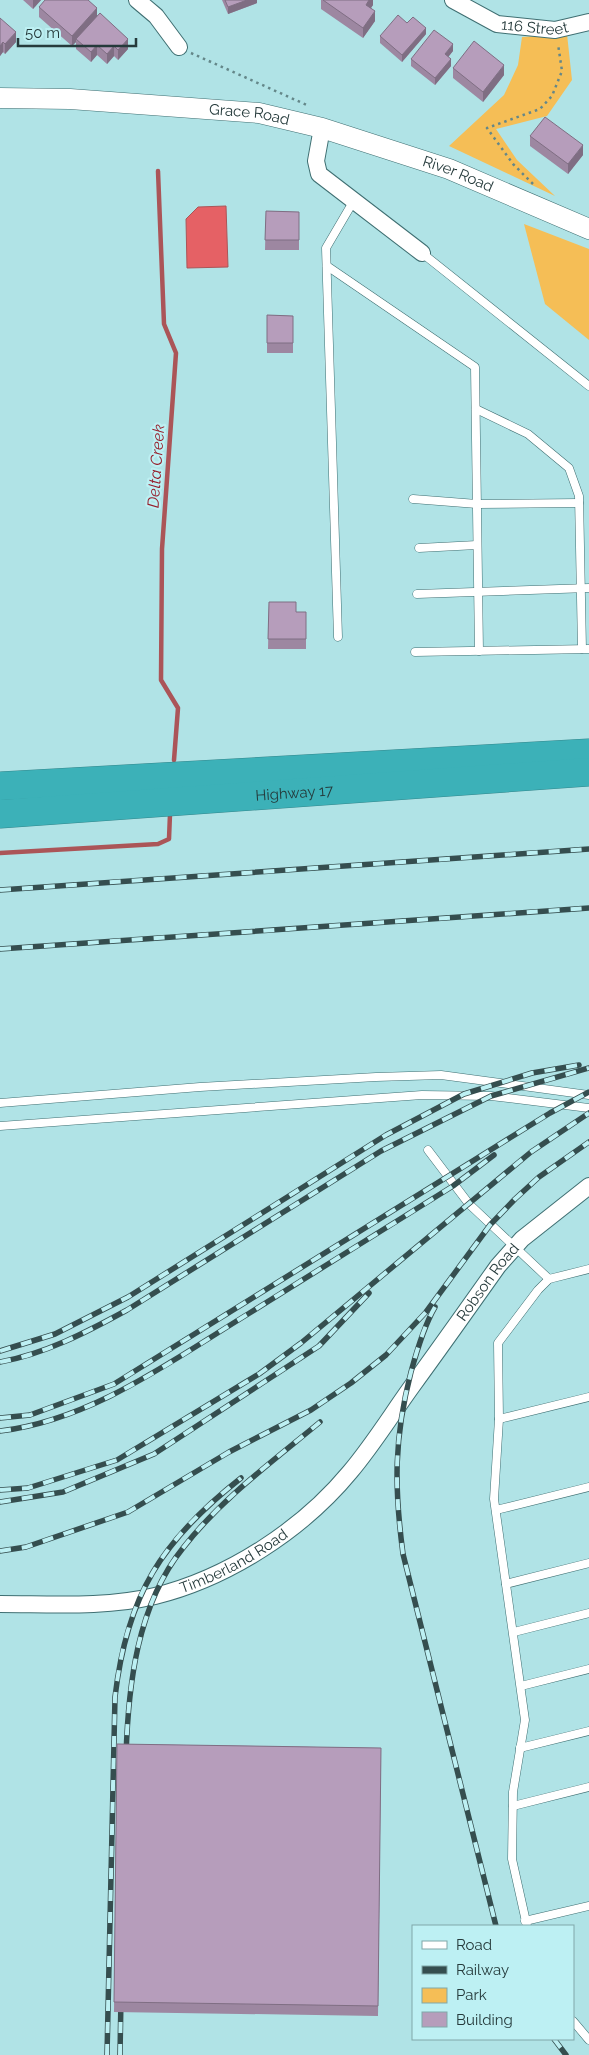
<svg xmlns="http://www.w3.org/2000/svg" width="589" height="2055" font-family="Raleway,sans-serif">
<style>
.green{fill:#f5be56}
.water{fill:#e56165;stroke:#ab5558}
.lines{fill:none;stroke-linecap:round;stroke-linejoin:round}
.stream{stroke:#ab5558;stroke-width:4.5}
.service-casing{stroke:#3f6f72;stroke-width:9}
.minor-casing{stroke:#3f6f72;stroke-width:18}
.tertiary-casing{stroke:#3f6f72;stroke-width:21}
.motorway-casing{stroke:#34878c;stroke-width:29}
.path{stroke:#648789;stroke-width:2.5;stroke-dasharray:2.5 4;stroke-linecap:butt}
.service{stroke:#fff;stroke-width:8}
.minor{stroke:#fff;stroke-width:16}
.tertiary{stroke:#fff;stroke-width:20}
.motorway{stroke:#3cb1b8;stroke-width:28}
.rail-casing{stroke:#354e4f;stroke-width:5.5}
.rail{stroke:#bdf0f3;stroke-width:4;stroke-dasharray:11;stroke-linecap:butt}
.wall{fill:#9d87a1}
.shaded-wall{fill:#7f6e83}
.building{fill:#b69dbb;stroke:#7f6e83}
.labels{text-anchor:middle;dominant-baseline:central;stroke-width:4.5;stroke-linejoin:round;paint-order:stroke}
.street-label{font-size:15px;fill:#253a3b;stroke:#bdf0f3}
.water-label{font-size:16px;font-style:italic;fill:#961d2a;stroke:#bdf0f3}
</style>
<rect width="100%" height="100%" fill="#b0e3e6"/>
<g class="green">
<polygon points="567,34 572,80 547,116 496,129 517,160 555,196 449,146 504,95 518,65 522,37"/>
<polygon points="524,224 589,249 589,340 545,304"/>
</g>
<polygon class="water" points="226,206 228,267 187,268 186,219 198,207"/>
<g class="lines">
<g class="stream">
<polyline points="158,171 164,324 176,353 162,549 161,680 178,708 174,760"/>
<polyline points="0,853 158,844 169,839 170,814"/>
</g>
<g class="service-casing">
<g id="service">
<polyline points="422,253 589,386"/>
<polyline points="327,266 475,367 479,651"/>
<polyline points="476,409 528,434 569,468 579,496 582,649"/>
<polyline points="413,499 477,504 579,503"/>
<polyline points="419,548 477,545"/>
<polyline points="417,594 589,588"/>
<polyline points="338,637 326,248 353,202"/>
<polyline points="415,652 589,649"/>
<polyline points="0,1103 200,1087 376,1077 441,1075 589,1095"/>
<polyline points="0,1126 422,1095 491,1096 589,1108"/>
<polyline points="428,1150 469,1204 549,1279"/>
<polyline points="499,1419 589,1397"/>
<polyline points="496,1510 589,1487"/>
<polyline points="506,1584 589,1563"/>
<polyline points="514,1632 589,1613"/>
<polyline points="521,1686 589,1669"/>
<polyline points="520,1748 589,1731"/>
<polyline points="513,1806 589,1787"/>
<polyline points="525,1921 589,1906"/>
<polyline points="527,1926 512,1859 513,1792 525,1720 494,1499 499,1419 498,1343 538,1290 549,1279 589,1269"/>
<polyline points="573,2021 589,2040"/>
</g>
</g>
<g class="minor-casing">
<g id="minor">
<polyline points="137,0 156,16 179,47"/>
<path id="s1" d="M453,0L497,24L555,30L589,22"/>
<polyline points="322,128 316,161 319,174 422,253"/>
<path id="s2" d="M0,1604C51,1604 105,1608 155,1596C228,1578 302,1530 350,1472C372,1446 390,1417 410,1389C440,1348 469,1307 498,1266L522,1239L589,1186"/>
</g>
</g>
<g class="tertiary-casing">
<g id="tertiary">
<path id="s3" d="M0,98L70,99L259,113L322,128L449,169L589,229"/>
</g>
</g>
<g class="motorway-casing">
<g id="motorway">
<polyline points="0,786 589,753"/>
<path id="s4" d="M0,814L589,772"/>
</g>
</g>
<g class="path">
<polyline points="191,53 309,106"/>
<polyline points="533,184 513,164 487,128 540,109 552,96 562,71 558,44"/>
</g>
<use href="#service" class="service"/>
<use href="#minor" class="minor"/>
<use href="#tertiary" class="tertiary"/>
<use href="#motorway" class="motorway"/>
<g class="rail-casing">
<g id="rail">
<polyline points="0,890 589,849"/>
<polyline points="0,949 589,908"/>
<path d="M435,1307C424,1326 417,1350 411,1372C394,1438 394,1486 403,1554L496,1926"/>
<polyline points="0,1351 55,1334 128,1297 386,1135 464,1094 532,1073 579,1065"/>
<path d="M0,1362C45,1354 87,1332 127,1310L381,1151L491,1096L589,1068"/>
<polyline points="0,1418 30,1415 114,1384 550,1113 589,1092"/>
<path d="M0,1431C92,1420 171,1361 248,1314C316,1271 385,1229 453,1186L494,1155"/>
<polyline points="0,1490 28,1488 117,1460 259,1374 301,1343 531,1152 589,1113"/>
<polyline points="0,1502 63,1492 154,1454 319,1346 369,1293"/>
<polyline points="0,1551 26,1547 128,1512 229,1452 311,1410 351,1383 386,1355 426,1312 490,1225 515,1199 539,1177 589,1142"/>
<path d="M126,1757C128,1686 137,1605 183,1548C221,1499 273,1461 320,1422"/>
<polyline points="554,2039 566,2055"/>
<path d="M107,2055L115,1697C127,1595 161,1541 241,1478"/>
<polyline points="120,2055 121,1997"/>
</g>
</g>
<use href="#rail" class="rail"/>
</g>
<g class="wall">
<polygon points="23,0 41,0 33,9"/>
<polygon points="222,0 257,0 257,3 228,14"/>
<polygon points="321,0 373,0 373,5 371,8 375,21 363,38 321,9"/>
<polygon points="39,7 97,15 128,49 118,60 114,56 107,64 97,55 91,62 76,49 76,42 72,46 39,17"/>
<polygon points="0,18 16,42 5,54 3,52 0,56"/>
<polygon points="407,23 426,34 402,62 380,43 380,36"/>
<polygon points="453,51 448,57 451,66 435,85 411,66 411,59"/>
<polygon points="453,68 504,75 483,102 453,78"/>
<polygon points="530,136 583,155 568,174 530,146"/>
<polygon points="266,211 299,212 299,250 265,250"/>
<polygon points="267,315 293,316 293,353 267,353"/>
<polygon points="269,602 296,612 306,612 306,649 268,649"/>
<polygon points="117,1744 381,1748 378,2016 114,2012"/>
</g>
<g class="shaded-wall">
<polygon points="33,0 41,0 33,9"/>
<polygon points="247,0 257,0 257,3 228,14 228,7"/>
<polygon points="369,0 373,0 373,5 366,15 366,5"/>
<polygon points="97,8 97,18 76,39 76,42 72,46 72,36"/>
<polygon points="375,11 375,21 363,38 363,28"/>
<polygon points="426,28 426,34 402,62 402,55"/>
<polygon points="16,32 16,42 5,54 5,44"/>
<polygon points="128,39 128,49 118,60 118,50"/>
<polygon points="3,42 3,52 0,56 0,46"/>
<polygon points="453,44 453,51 445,61 445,54"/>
<polygon points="97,45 97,55 91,62 91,52"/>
<polygon points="114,46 114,56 107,64 107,54"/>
<polygon points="451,59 451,66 435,85 435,78"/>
<polygon points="504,65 504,75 483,102 483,92"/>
<polygon points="583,145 583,155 568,174 568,164"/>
</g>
<g class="building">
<polygon points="45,0 88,0 97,8 72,36 39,7"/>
<polygon points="225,0 247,0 228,7"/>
<polygon points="323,0 369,0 366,5 375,11 363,28"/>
<polygon points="100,13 128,39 118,50 114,46 107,54 97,45 91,52 76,39"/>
<polygon points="398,15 407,23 413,17 426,28 402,55 380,36"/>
<polygon points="0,18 16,32 5,44 3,42 0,46"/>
<polygon points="434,30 453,44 445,54 451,59 435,78 411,59"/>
<polygon points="474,41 504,65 483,92 453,68"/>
<polygon points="545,117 583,145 568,164 530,136"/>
<polygon points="266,211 299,212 299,240 265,240"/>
<polygon points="267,315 293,316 293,343 267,343"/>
<polygon points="269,602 296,602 296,612 306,612 306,639 268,639"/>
<polygon points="117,1744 381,1748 378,2006 114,2002"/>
</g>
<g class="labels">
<g class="street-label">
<text stroke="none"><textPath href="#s1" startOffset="88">116 Street</textPath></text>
<text stroke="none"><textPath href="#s3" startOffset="250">Grace Road</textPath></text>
<text stroke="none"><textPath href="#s3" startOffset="468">River Road</textPath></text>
<text stroke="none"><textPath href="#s4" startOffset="295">Highway 17</textPath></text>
<text stroke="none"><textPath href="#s2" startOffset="625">Robson Road</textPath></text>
<text stroke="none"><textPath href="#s2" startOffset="242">Timberland Road</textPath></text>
</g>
<g class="water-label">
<text transform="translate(156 466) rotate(-86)">Delta Creek</text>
</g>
</g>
<rect x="412" y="1925" width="162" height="115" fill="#bdf0f3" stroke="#80a7a9"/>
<rect x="422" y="1941" width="25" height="8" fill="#ffffff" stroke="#80a7a9"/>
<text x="456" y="1950" font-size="15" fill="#253a3b">Road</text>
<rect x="422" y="1966" width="25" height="8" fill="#354e4f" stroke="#80a7a9"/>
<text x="456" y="1975" font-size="15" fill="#253a3b">Railway</text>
<rect x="422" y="1988" width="25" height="15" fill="#f5be56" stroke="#80a7a9"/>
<text x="456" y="2000" font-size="15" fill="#253a3b">Park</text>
<rect x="422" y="2012" width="25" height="15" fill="#b69dbb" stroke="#80a7a9"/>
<text x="456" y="2025" font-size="15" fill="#253a3b">Building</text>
<path d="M18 38v8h118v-8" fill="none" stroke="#253a3b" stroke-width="2.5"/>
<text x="25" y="38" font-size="15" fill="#253a3b" stroke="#bdf0f3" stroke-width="4" paint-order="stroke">50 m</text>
</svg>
